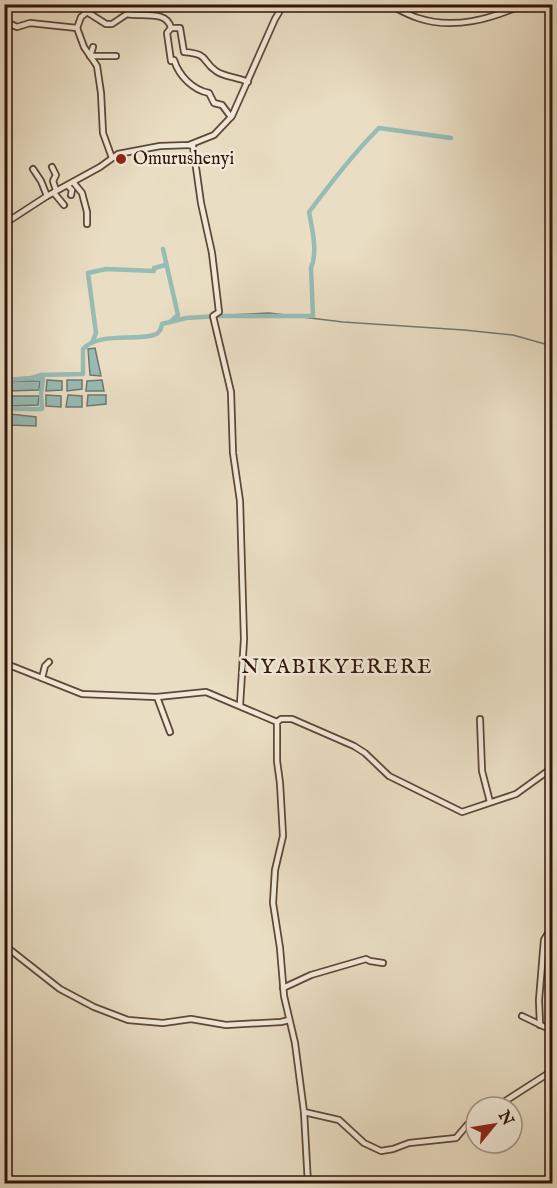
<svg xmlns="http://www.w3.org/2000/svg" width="557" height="1188" font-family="'IM FELL English',serif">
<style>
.water{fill:#97bbb5;stroke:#6e7970;stroke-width:1.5}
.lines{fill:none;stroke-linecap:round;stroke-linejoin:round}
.stream{stroke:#6e7970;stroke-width:1.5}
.canal{stroke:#97bbb5;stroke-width:4.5}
.street-casing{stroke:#5f4738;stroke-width:8}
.street{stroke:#f1e9d8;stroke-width:4.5}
.poi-dot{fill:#8f2418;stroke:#f1e9d8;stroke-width:2}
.labels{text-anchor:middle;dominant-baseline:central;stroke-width:5;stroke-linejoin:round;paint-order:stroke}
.poi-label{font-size:18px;fill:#311509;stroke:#f1e9d8;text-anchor:start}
.quarter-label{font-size:21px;letter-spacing:1.5px;fill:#311509;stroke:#f1e9d8}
</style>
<rect width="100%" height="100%" fill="#e9ddc3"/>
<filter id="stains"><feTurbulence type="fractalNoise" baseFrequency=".00333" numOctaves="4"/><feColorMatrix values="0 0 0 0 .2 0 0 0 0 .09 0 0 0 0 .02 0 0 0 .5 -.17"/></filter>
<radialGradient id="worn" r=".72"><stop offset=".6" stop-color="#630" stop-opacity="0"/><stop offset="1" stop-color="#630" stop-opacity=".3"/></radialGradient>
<g class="water">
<polygon points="95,348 101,376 90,375 88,349"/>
<polygon points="47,380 62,381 62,390 46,391"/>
<polygon points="67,380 82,380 82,389 67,391"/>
<polygon points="102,380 104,391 86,391 87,381"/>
<polygon points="8,381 40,381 39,390 8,391"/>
<polygon points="46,395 61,396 61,407 46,406"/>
<polygon points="68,395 82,396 82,407 66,407"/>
<polygon points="88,395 106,395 106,404 87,406"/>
<polygon points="9,396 39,396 38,405 10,406"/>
<polygon points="10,414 36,417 36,426 10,425"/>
</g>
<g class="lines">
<polyline class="stream" points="228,315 269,313 343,322 464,330 513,335 552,346"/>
<g class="canal">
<polyline points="163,249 178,315 170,322"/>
<polyline points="92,343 96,333 88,273 106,269 154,271 154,268 166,265"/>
<polyline points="4,380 32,378"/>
<path d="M4,409H42L41,394L43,379L32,378L41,375L83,374V349C98,332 135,341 154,335C160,333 161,329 162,324L186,318L219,316H313L311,268C318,252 312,228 309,212C331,183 353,154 379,128L451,138"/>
</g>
<g class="street-casing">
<g id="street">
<path d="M388,4C398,9 408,15 418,18C454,30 491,19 524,4"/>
<path d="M87,12L106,24H112L127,14C142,17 167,10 171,28L167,33L171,61L174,60C179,76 193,90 209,93L214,103L222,105L231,117"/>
<polyline points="4,21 17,27 30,23 77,28 84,47 97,66 101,93 103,133 112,158"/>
<polyline points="77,28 81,17 97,4"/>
<path d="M171,28H180L184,52C210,54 201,61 216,71C224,77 238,77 248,82"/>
<polyline points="93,47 90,56 116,56"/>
<polyline points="189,145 193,146 201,203 212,253 219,312 213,316 231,392 233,453 240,501 244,639 240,705"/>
<polyline points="52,167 56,175 53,181 56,190 54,193 64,205"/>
<polyline points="33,169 41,181 47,196"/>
<polyline points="73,182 82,193 87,212 87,224"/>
<polyline points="68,186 72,190 71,195"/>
<polyline points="4,224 47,196 100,167 118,154 160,146 189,145 214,135 232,116 275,19 284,4"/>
<polyline points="4,663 82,694 157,697 206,692 277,722"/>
<polyline points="42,678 45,666 49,662"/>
<polyline points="157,697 170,732"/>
<polyline points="480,719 482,771 490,802"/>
<polyline points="4,945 60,989 94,1007 128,1020 163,1023 191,1019 226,1025 281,1022 289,1020"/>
<polyline points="283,988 311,975 366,959 370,961 383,963"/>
<polyline points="522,1016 547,1028 552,1033"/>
<polyline points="540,1025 539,1000 544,940 551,928"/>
<polyline points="496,1107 552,1071"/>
<polyline points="304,1112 339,1120 364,1143 381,1151 393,1149 409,1143 456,1138 467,1125 476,1118"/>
<polyline points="308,1184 304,1112 295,1043 284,996 280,948 273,903 275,870 283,836 280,783 277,761 277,722 281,719 292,719 354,746 365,753 389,776 462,812 516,794 552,768"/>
</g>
</g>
<use href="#street" class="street"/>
</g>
<circle class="poi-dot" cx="121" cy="159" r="6"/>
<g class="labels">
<g class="poi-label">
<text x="133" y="159">Omurushenyi</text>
</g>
<g class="quarter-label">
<text x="337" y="667">NYABIKYERERE</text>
</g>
</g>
<rect width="557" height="1188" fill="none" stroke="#e9ddc3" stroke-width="24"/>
<rect x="6" y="6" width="545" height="1176" fill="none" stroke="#311509" stroke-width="3"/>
<rect x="12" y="12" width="533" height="1164" fill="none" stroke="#311509" stroke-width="1.5"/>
<g transform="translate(494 1125) rotate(60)"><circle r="28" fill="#f1e9d8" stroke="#a49485" stroke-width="1.5"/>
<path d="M0-4.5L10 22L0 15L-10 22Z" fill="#8f2418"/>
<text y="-9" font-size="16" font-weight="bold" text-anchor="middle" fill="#311509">N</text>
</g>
<rect width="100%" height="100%" filter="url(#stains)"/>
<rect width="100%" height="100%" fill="url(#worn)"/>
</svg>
